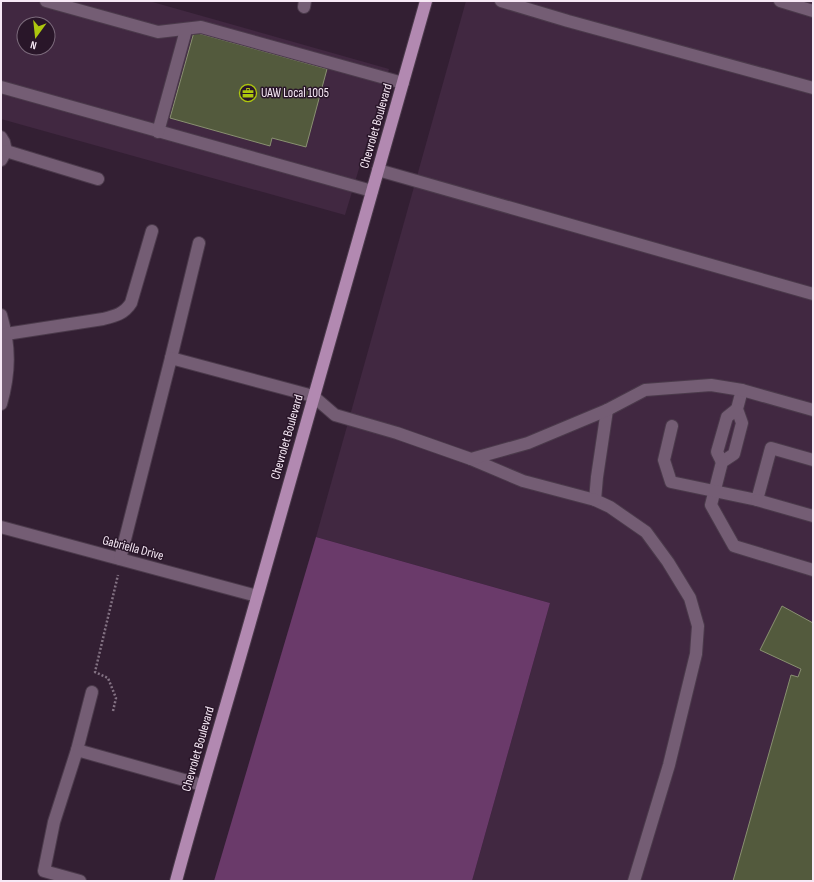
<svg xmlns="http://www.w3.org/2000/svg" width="814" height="882" font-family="'Sofia Sans Condensed',sans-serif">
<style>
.built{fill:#412841;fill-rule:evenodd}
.green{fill:#6a3a6a}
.building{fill:#535a3d;stroke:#899071}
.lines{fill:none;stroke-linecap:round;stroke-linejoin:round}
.minor-casing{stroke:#4b3a4b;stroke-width:14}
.major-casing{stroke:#4b3a4b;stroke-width:14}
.path{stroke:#837283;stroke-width:2.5;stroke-dasharray:2 2;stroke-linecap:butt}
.minor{stroke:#745d74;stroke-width:12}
.major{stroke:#b289b1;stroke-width:12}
.labels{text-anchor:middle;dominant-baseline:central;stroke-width:3;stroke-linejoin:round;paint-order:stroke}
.poi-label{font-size:13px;fill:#f7e9f6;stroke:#291629;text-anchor:start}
.street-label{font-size:13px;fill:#f7e9f6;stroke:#291629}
</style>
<rect width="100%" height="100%" fill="#331f33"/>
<g class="built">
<path d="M1,1H149L389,69L345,215L1,119ZM24,24H48V48H24Z"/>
<polygon points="466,1 813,1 813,881 472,881 550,603 316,537"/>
</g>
<polygon class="green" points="316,537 550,603 472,881 214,881"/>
<g class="building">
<polygon points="194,32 327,69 306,147 272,138 270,146 170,118"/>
<polygon points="782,606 813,623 813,881 733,881 791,675 798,677 801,669 760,650"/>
</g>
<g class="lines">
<g class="minor-casing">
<g id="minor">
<polyline points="46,1 158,32 201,27 403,83"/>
<polyline points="501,1 568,21 813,88"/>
<polyline points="780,1 813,11"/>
<polyline points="304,7 305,1"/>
<polyline points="1,87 372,191"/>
<polyline points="158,132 186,30"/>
<polyline points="1,137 4,142 6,151 1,160"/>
<polyline points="6,151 98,179"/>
<polyline points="378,170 813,294"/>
<path d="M1,315C10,346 10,372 1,404"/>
<path d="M6,334L103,319C115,316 124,314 131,303L152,231"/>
<polyline points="171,358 199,243"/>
<polyline points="742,390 737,409 742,423 734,454 722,462 711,505 734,546 813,570"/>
<polyline points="607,410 597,477 595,500 610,507 646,532 668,562 690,598 698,626 696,654 669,765 634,881"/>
<polyline points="672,426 664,460 671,482 757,500 771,448 813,460"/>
<polyline points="471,459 523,481 595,500"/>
<polyline points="722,462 717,452 727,417 737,409"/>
<polyline points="757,500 813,516"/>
<polyline points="1,527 257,596"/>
<polyline points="120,559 171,358 313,396 335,415 397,433 471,459 528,443 607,410 645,390 711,385 742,390 813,410"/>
<polyline points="77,750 92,692"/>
<polyline points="80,881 44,871 54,822 77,750 202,785"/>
</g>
</g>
<g class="major-casing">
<path id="major" d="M176,881C202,785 231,690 258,594C314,396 370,198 426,1"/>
</g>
<polyline class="path" points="113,711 116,698 108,678 95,672 118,575"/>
<use href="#minor" class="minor"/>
<use href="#major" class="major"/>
</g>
<defs>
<g id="office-ring" transform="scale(0.9)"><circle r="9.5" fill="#291629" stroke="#adc60e" stroke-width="1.5"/><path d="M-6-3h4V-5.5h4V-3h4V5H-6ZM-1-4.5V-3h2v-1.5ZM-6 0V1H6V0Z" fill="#adc60e"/></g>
</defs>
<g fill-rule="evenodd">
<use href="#office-ring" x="248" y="93"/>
</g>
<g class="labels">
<g class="poi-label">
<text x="261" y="93">UAW Local 1005</text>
</g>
<g class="street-label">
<text transform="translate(376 126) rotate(-74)">Chevrolet Boulevard</text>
<text transform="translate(287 437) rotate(-74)">Chevrolet Boulevard</text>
<text transform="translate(133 548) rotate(15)">Gabriella Drive</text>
<text transform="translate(198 749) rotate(-74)">Chevrolet Boulevard</text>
</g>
</g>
<rect width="814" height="882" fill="none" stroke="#f7e9f6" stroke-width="4"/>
<g transform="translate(36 36) rotate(195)"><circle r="19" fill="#291629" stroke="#7b6a7b"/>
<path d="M0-3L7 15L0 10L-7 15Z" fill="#adc60e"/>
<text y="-6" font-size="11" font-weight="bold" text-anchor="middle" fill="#f7e9f6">N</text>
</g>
</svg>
